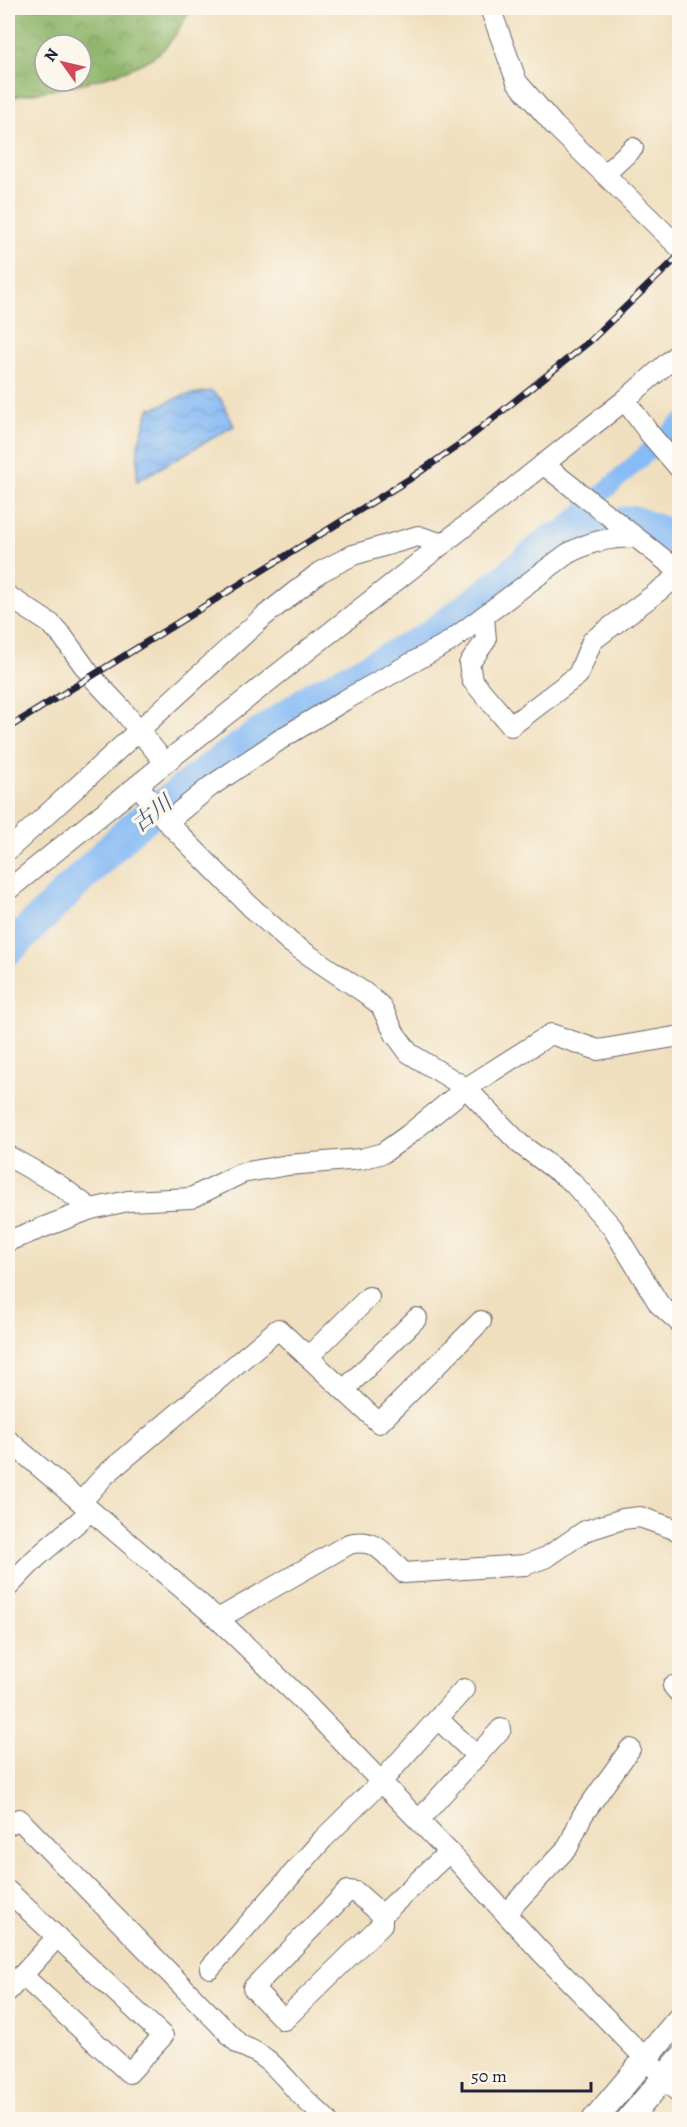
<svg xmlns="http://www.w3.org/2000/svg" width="687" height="2127" font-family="Alegreya,'Noto Serif JP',serif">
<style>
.forest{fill:url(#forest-crowns);stroke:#586c52;stroke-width:1.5;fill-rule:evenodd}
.water{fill:url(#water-waves);stroke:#546e98;stroke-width:1.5}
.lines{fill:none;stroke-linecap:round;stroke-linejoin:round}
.canal{stroke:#87bbf5;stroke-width:18}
.river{stroke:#87bbf5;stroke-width:32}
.minor-casing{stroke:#6a6469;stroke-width:22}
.major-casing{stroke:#6a6469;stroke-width:26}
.minor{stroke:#fff;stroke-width:20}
.major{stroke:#fff;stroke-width:24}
.rail-casing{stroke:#22223b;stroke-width:7}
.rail{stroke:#fbf7ec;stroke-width:4.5;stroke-dasharray:14;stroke-linecap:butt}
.labels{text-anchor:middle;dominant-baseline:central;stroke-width:6;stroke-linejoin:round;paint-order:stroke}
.water-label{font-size:22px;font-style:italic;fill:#45587c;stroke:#fbf7ec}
</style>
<defs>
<pattern id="forest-crowns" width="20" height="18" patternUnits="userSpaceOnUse" patternTransform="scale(1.5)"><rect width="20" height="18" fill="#8eb56a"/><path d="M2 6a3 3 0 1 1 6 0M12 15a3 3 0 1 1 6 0" fill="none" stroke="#749358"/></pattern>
<pattern id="water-waves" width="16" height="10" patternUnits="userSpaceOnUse" patternTransform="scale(1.5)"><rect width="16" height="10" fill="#87bbf5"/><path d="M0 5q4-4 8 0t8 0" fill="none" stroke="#74a0d3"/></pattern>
</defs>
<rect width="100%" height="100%" fill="#fbf7ec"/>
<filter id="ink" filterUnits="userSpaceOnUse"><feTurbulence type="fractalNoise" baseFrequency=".0167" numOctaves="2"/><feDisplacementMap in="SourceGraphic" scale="12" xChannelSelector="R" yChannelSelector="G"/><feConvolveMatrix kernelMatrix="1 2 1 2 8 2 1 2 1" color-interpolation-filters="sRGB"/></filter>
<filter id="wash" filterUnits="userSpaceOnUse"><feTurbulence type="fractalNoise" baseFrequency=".008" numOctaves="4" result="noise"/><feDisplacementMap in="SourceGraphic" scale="24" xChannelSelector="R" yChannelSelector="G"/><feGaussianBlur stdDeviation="1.35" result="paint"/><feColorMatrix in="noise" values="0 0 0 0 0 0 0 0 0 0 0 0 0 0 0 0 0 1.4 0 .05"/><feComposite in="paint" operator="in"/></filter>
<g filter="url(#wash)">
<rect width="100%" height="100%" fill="#f0dfbe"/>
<path class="forest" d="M8,8H191C182,23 173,42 159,53C123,80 52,89 8,98ZM45,45H81V81H45Z"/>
<polygon class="water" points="211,391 220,398 234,426 137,481 138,445 150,407 155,408 182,396"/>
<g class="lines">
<polyline class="canal" points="551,540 680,423"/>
<polyline class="river" points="8,950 131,829 212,767 313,697 424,640 501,583 551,540 632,521 659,531 680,544"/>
</g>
</g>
<g filter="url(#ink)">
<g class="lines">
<g class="minor-casing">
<g id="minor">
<polyline points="490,8 517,82 554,125 680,248"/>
<polyline points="605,174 633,148"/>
<polyline points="625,400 649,433 680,469"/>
<polyline points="543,464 680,572"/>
<polyline points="8,596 51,624 63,637 92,677 121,708 165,763"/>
<polyline points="484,616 486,640 469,664 472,680 511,726 578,675 592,641 680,575"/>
<polyline points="138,785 167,822 250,906 291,943 365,993 381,1006 395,1034 409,1053 466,1088 520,1144 572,1182 612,1227 659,1304 680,1323"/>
<path d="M167,822L211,786L284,737L345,700L449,642L567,554C591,541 607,538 634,537"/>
<polyline points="8,850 263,617 320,572 353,555 418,536 443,544"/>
<polyline points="8,890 165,763 625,400 680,352"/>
<polyline points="8,1156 59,1185 91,1209"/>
<polyline points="8,1241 91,1209 128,1201 191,1198 242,1173 288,1165 361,1159 383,1153 408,1135 466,1088 551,1034 598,1050 680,1036"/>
<polyline points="308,1357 369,1297"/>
<polyline points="344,1390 417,1318"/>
<polyline points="8,1440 218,1619 301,1699 449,1852 541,1952 680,2094"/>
<polyline points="81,1502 105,1475 278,1329 379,1423 481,1321"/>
<polyline points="8,1587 35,1559 91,1511"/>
<path d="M218,1619L349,1544C377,1537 385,1555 404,1573L525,1565L547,1557L585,1531L623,1519L640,1517L680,1531"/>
<polyline points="673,1686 680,1694"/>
<polyline points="438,1719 477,1756"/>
<polyline points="419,1820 501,1729"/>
<path d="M8,1825L19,1819L240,2045C265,2055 272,2063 289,2082C300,2096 314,2107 327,2120"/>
<polyline points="8,1891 163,2036 129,2073 22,1975"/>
<polyline points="506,1913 568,1847 582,1816 630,1749"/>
<polyline points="382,1915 356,1892 348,1891 253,1988 284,2020 382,1924 382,1915 449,1852"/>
<polyline points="210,1968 323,1839 381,1782 464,1689"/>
<polyline points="8,1991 57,1937"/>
</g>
</g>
<g class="major-casing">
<g id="major">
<polyline points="594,2120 680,2018"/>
<polyline points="628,2120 680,2059"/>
</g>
</g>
<use href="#minor" class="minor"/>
<use href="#major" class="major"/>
<g class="rail-casing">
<polyline id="rail" points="8,728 408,480 466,440 590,341 680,255"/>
</g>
<use href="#rail" class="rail"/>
</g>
</g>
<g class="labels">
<g class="water-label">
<text transform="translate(152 814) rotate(-38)">古川</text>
</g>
</g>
<rect width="687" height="2127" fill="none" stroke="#fbf7ec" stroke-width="30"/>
<g transform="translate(63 63) rotate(304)"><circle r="28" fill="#fbf7ec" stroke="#a4a2a5" stroke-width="1.5"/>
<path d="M0-4.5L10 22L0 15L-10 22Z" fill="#d1495b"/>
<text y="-9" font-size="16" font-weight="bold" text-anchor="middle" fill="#22223b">N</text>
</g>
<path d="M462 2082v9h129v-9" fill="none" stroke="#22223b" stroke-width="3"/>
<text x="471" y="2082" font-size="18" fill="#22223b" stroke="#fbf7ec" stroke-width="4.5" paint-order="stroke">50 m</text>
</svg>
